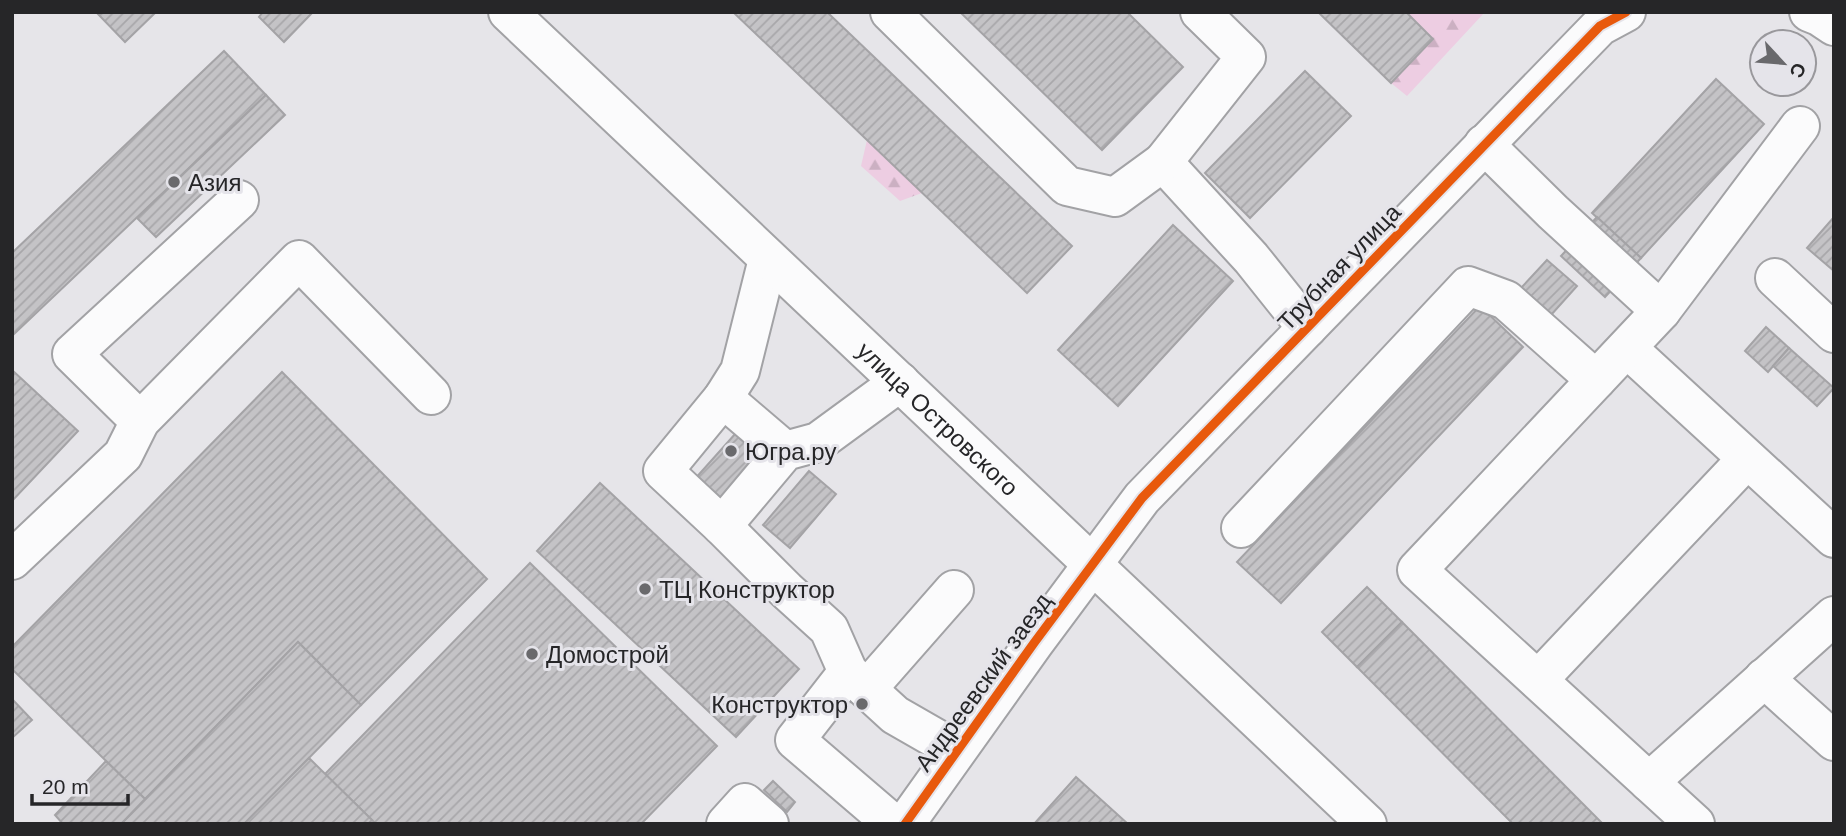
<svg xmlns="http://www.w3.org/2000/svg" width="1846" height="836" font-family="Arial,sans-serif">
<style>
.forest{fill:url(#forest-firs)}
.building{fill:url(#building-hatch);stroke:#a4a3a6;stroke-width:2}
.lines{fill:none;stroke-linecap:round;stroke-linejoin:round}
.minor-casing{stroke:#a2a2a5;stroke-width:42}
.major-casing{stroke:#a2a2a5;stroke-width:42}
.minor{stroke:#fbfbfc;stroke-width:38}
.major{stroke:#fbfbfc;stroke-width:38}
.cycleway-casing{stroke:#e5e4ea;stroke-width:13}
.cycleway{stroke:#e8590c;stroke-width:9}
.poi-dot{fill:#69696c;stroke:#e5e4ea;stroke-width:2.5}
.labels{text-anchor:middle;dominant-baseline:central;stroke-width:6;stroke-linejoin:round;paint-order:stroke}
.poi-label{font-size:24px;fill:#262628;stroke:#e5e4ea;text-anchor:start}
.street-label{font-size:24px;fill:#262628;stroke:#e5e4ea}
</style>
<defs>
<pattern id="forest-firs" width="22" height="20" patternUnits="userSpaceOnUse" patternTransform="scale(1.75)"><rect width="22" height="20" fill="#edcde2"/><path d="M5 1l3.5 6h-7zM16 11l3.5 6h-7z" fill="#cbb0c2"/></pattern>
<pattern id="building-hatch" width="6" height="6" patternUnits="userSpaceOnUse" patternTransform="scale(1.75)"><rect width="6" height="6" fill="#c4c3c6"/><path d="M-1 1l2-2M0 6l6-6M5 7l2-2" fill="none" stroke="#a8a7aa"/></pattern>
</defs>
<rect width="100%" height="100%" fill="#e6e5e9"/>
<g class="forest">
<polygon points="1406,12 1485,12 1407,96 1391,83 1433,40"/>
<polygon points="867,140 922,193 900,201 861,166"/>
</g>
<g class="building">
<polygon points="96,12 156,12 125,42"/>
<polygon points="263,12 313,12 284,42 259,17"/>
<polygon points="733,12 827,12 1072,246 1027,293"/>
<polygon points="960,12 1127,12 1183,67 1102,150"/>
<polygon points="1318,12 1406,12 1433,39 1391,83"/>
<polygon points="224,51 266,95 12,336 12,253"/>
<polygon points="1305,71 1351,116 1250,218 1205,173"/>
<polygon points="1716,79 1764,124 1641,258 1592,213"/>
<polygon points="266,95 285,115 156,237 137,218"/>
<polygon points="1597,217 1641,258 1605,297 1561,256"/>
<polygon points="1834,217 1834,271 1807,248"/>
<polygon points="1173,225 1233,281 1118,406 1058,350"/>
<polygon points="1547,260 1577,286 1551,315 1521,288"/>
<polygon points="1480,306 1523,347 1281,603 1237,562"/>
<polygon points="1766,327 1789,348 1768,372 1745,351"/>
<polygon points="1789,348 1834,388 1817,406 1773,366"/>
<polygon points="12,370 78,431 12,501"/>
<polygon points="282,372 487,579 361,705 298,642 145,799 12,669 12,647"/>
<polygon points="761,405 791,432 708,526 677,499"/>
<polygon points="809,471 836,494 790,548 763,525"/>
<polygon points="600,483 799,669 736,737 537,551"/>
<polygon points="530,563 717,746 641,824 376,824 325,774"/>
<polygon points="1367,587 1402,622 1357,667 1322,632"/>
<polygon points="1402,622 1603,824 1513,824 1357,667"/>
<polygon points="298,642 361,705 244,824 121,824"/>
<polygon points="12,699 32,720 12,738"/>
<polygon points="309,758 372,820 368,824 244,824"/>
<polygon points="106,761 145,799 121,824 63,824 55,815"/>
<polygon points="1076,777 1128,824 1034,824"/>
<polygon points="773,781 795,802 787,812 764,790"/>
</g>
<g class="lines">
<g class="minor-casing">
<g id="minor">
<polyline points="890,12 1067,186 1115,197 1163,162 1251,258 1307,328"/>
<polyline points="1809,12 1819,16 1834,26"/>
<polyline points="1484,144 1553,212 1661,311"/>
<polyline points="1163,162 1246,57 1200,12"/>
<polyline points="768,259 740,371 723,398 663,471 722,526 785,451 818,442 900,382"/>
<polyline points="1775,278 1834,333"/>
<polyline points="1627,348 1834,538"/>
<polyline points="723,398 785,451"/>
<polyline points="140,421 72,354 239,200"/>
<polyline points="722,526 786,590 829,629 848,672 895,715 956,750"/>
<polyline points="1241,528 1468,286 1506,300 1596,380"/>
<polyline points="12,560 123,455 140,421 299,260 431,395"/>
<polyline points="848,672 795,740 893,824"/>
<polyline points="1764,678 1834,741"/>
<polyline points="1538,680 1747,459"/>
<polyline points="867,689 954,590"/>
<polyline points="1649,782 1834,616"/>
<polyline points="726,824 745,803 769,824"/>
<polyline points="905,824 1034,643 1142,498 1600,26 1626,12"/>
<polyline points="1695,824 1417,570 1661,311 1800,126"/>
</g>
</g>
<g class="major-casing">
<g id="major">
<path id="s1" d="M508,12L1367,824"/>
</g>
</g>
<use href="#minor" class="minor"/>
<use href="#major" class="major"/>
<g class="cycleway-casing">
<polyline id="cycleway" points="905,824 1034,643 1142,498 1600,26 1626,12"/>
</g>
<use href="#cycleway" class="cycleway"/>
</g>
<g class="poi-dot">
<circle cx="174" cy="182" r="7"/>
<circle cx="731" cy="451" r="7"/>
<circle cx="645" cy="589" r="7"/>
<circle cx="532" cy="654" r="7"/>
<circle cx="862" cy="704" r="7"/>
</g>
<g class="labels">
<g class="poi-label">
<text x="188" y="182">Азия</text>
<text x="745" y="451">Югра.ру</text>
<text x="659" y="589">ТЦ Конструктор</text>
<text x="546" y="654">Домострой</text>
<text x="848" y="704" text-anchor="end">Конструктор</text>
</g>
<g class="street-label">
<text transform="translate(1339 267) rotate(-46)">Трубная улица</text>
<text stroke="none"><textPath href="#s1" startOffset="592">улица Островского</textPath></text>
<text transform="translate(983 682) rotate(-54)">Андреевский заезд</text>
</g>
</g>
<rect width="1846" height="836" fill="none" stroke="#262628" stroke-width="28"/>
<g transform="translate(1783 63) rotate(116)"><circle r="33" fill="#e5e4ea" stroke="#99989c" stroke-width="2"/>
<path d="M0-5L12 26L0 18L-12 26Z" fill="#69696c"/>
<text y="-10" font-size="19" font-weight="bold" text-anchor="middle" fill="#262628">С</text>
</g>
<path d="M32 794v10h96v-10" fill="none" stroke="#262628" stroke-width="3.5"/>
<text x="42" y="794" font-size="21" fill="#262628" stroke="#e5e4ea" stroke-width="5" paint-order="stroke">20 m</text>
</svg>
